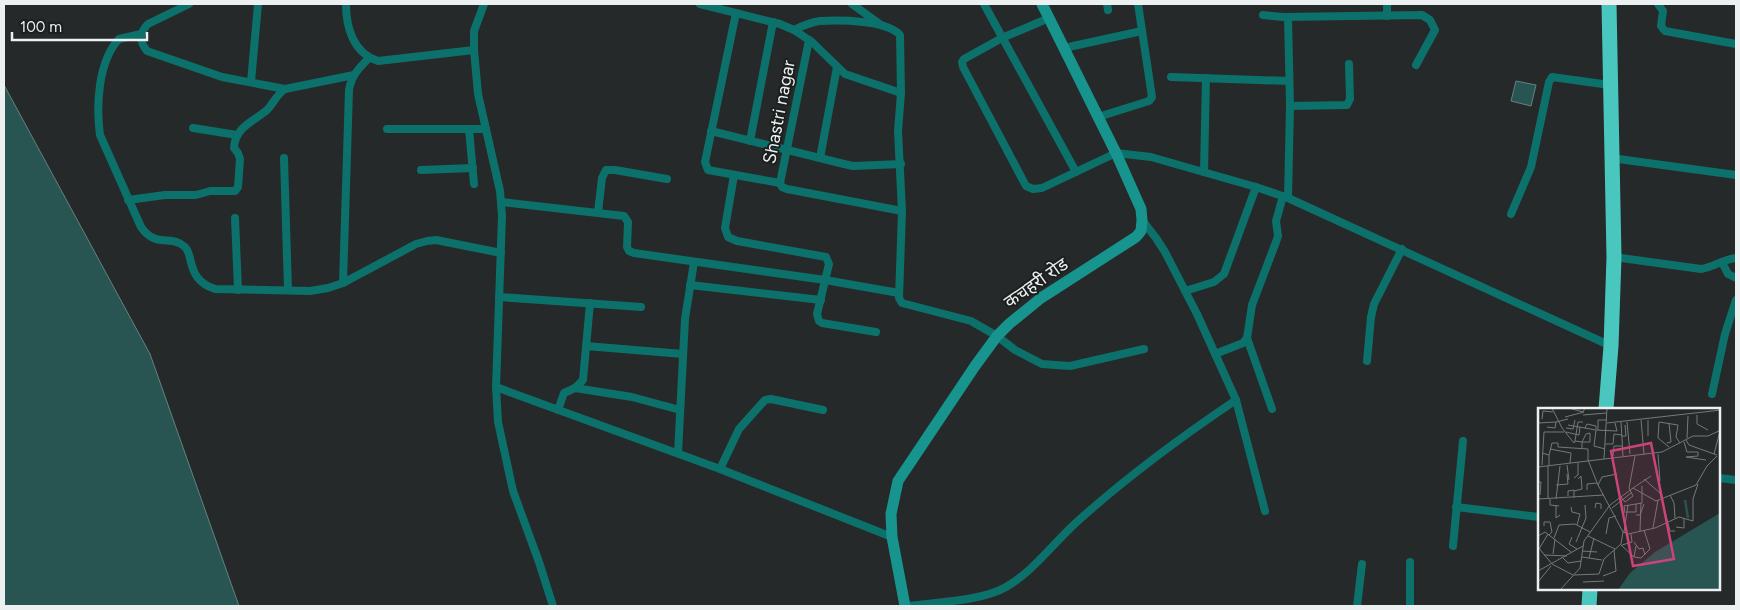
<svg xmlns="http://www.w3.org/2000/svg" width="1740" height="610" font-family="Figtree,'Noto Sans Devanagari',sans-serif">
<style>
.water{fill:#285451;stroke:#638381}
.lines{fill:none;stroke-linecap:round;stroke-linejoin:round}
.street{stroke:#0c706b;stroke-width:8}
.secondary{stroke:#18948e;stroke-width:11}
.highway{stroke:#49c7bf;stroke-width:15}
.labels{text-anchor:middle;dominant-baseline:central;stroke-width:4;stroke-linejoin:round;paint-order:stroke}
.street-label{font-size:18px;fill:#edf0f0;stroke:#1b201f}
.inset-river{fill:none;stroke:#285451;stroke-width:2.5}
.inset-road{fill:none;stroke:#757979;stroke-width:1}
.view{fill:#cb4379;fill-opacity:0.15;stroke:#cb4379;stroke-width:2.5}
.inset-edge{fill:none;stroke:#edf0f0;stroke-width:2.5}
</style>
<rect width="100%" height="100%" fill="#252929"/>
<g class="water">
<polygon points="1516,81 1536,85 1531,106 1511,101"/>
<polygon points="4,85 150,354 239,606 4,606"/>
</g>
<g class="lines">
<g class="street">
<path d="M189,4L148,24C139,33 139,41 147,51L222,77L285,89"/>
<path d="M346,4C346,27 353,53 378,61L474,50"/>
<polyline points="484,4 474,31 474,50 478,94 500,191 502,216 496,387 498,422 513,491 539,562 553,606"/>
<polyline points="700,4 780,24 794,30 812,42 845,74 901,93"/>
<polyline points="852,4 881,25"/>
<polyline points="984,4 1076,172"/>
<polyline points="1107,4 1108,10"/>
<polyline points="1387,4 1387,16"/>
<polyline points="1658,4 1663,11 1661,26 1665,31 1736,44"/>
<polyline points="736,13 705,162 708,170 780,183"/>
<polyline points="1263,15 1283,17 1422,15 1430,20 1435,30 1416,65"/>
<polyline points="1049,18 1002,38 964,59 962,62 963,67 1026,186 1033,189 1042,188 1116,153 1151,157 1256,187 1288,198 1611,346"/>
<path d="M794,30C802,26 811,22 820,21C840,20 887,20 900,35L901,93L898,131L902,211L899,298L902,303L971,321L997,336L1015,350L1042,364L1070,366L1144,349"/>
<path d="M141,34L119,39C98,61 96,106 100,135L141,227C156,249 172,234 185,247C188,250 189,254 190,258C193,274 199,284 215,289L310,291L328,288L343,283L416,244L427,241L436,240L501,253"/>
<polyline points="809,40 780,183 782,187 787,189 902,211"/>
<polyline points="1064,48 1142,31"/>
<polyline points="1171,77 1289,81"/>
<polyline points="251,82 258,4"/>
<polyline points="1290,106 1347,105 1350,99 1349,64"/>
<polyline points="1098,117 1149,101 1152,97 1138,4"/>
<polyline points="193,128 237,135"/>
<polyline points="387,129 486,129"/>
<polyline points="469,129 474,184"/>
<polyline points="711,131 844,164 853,166 901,164"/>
<polyline points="750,141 773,22"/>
<polyline points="284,158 288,290"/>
<polyline points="820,158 837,67"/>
<polyline points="1611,158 1736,175"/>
<polyline points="421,170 473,168"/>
<polyline points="1204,172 1206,78"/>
<polyline points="734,175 725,228 728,237 737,241 826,257 829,264 817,314 819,321 822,323 876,332"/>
<polyline points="1288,198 1290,106 1288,17"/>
<path d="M128,200L165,195H196L210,191H235L238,187L240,159L238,153L234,148C235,127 253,122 267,110C274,103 276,95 285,89L354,75"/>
<polyline points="501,202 624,216 628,222 627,247 629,251 634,253 825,280 899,293"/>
<polyline points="598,212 602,178 606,170 615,170 667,179"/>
<polyline points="1511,214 1531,167 1549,82 1552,77 1610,85"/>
<polyline points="235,218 238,290"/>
<polyline points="1142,220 1156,238 1165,252 1197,314 1236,400 1265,511"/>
<path d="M1614,257L1701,269C1714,267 1724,259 1736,258"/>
<polyline points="1722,262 1728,274 1736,278"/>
<path d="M343,283L349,90C351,76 359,68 369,58"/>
<polyline points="690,285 821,300"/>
<polyline points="1185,291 1214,282 1224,274 1256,187"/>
<polyline points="499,297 641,307"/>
<polyline points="1247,338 1272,409"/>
<polyline points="586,346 683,354"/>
<polyline points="1215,354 1243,343 1247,338 1252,305 1276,242 1278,236 1276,221 1283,196"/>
<polyline points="1367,361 1371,317 1374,304 1402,249"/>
<polyline points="496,387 720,469 892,537"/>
<polyline points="575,388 632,397 680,410"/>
<polyline points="1712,394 1725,334 1736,300"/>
<polyline points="558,410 564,393 575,388 583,380 590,303"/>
<polyline points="678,453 685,319 694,262"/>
<polyline points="720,469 739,429 765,400 771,399 823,410"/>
<polyline points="1719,478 1736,480"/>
<polyline points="1456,507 1539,517"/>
<polyline points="1453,546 1463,441"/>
<polyline points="1410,562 1410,606"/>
<path d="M909,606C937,602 982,601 1006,587C1033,572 1055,541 1079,520C1128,476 1181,437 1236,400"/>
<polyline points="1357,606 1362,564"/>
</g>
<polyline class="secondary" points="905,606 892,537 891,514 898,481 975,366 997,336 1009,324 1041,298 1136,237 1141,231 1142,220 1141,209 1116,153 1042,4"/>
<g class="highway">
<polyline points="1606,409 1611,346 1614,257 1609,4"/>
<polyline points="1589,606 1590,589"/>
</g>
</g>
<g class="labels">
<g class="street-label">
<text transform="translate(779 112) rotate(-79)">Shastri nagar</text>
<text transform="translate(1036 283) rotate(-35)">कचहरी रोड</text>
</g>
</g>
<g transform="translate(1538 408)">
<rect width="182" height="182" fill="#252929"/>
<path d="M182,105V182H80L92,165L117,144Z" fill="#285451"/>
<path class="inset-river" d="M147,92L150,110"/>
<path class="inset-road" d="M14,0L24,20L36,35M31,0L45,4L47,0M45,7L68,5M159,7V16L170,22M27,9L46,4M4,11L5,3L15,4M103,12L106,46M110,12V28M83,14L85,48M89,14L92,46M0,15L18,14M69,15L183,2M30,17L58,22M9,19L17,20L18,14L30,11M28,20L35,21L37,12M47,20L49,16L58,18V21M60,22V12H69M28,24L41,27L42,19M84,28H88L87,17M149,30L150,8M148,32L151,37L179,47M37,33L40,14H45M146,34L149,44H160V48M36,35L37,33L44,34H52V25L48,26L44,34V40M129,35L133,34L131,15M67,36H75L76,26L84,27M131,39L120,30L121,14L140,17L138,29L142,35M12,41L33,45L32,55M67,41L56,38L58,22L79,23L77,15M4,45L11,47V57M120,46L122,73M176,46L182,23M11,47L14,35H20V39L50,41V52L60,77L85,124L90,126L117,120L141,109L155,113V91L160,76M75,48L76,38H84M160,48L148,49L168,52M66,51L69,0M4,57L6,24H26M29,57L31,72M0,59L124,44L155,28H170L183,22M36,70L40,67V55M106,71L122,85L132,123H137M0,74H3L2,87M18,77L30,76L29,66M60,77L64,69L79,66M95,80L113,68M49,82V76L59,75M36,83L44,81L43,68L40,71M132,87L136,95L137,110M30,88V83L36,82V90M83,89L87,94L95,88L91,80L97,48M0,91L66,87M10,91V58M12,91V97L21,98M18,91L22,58M18,97V110L22,107M33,99L34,104L42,106L39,117M57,100L58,95L63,96V101M74,100L93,85M88,104H98V96M87,105L86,98L104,95V78M98,107H102L106,96M6,118V114H12L14,124L11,127M138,119L146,120V110M115,120L120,92M102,123L103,95M86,124L90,97M68,126L71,110L78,108M0,128L7,124L33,144M50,128L77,141M34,129L31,136L39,141M16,130L21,117L37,116L52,124M38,134L48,110L47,97M96,134L101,141L105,140L107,147M83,137L96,149L98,138M84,137L94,134L93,126M0,139L14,156L35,167M1,141L10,126M44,143L59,144M15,146L17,131M6,147L29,148M44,149L64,152M96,149L103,150L112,141L106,122M25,150L30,155L43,153M51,150L56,130M0,163L45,138M36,167L61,166L66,151L83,136L85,124M65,168L78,163L76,142M0,174L13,158M45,174L66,173M22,182L42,160L46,133L72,97L95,80L118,93L158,77L169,58L179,48"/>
<path class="view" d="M113,35L136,151L95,158L73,43Z"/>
<rect width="182" height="182" class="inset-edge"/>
</g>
<rect width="1740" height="610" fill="none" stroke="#edf0f0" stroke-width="10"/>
<path d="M12 32v8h135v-8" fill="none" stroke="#edf0f0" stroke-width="2.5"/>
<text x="20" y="32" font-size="15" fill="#edf0f0" stroke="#1b201f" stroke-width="4" paint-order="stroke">100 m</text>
</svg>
